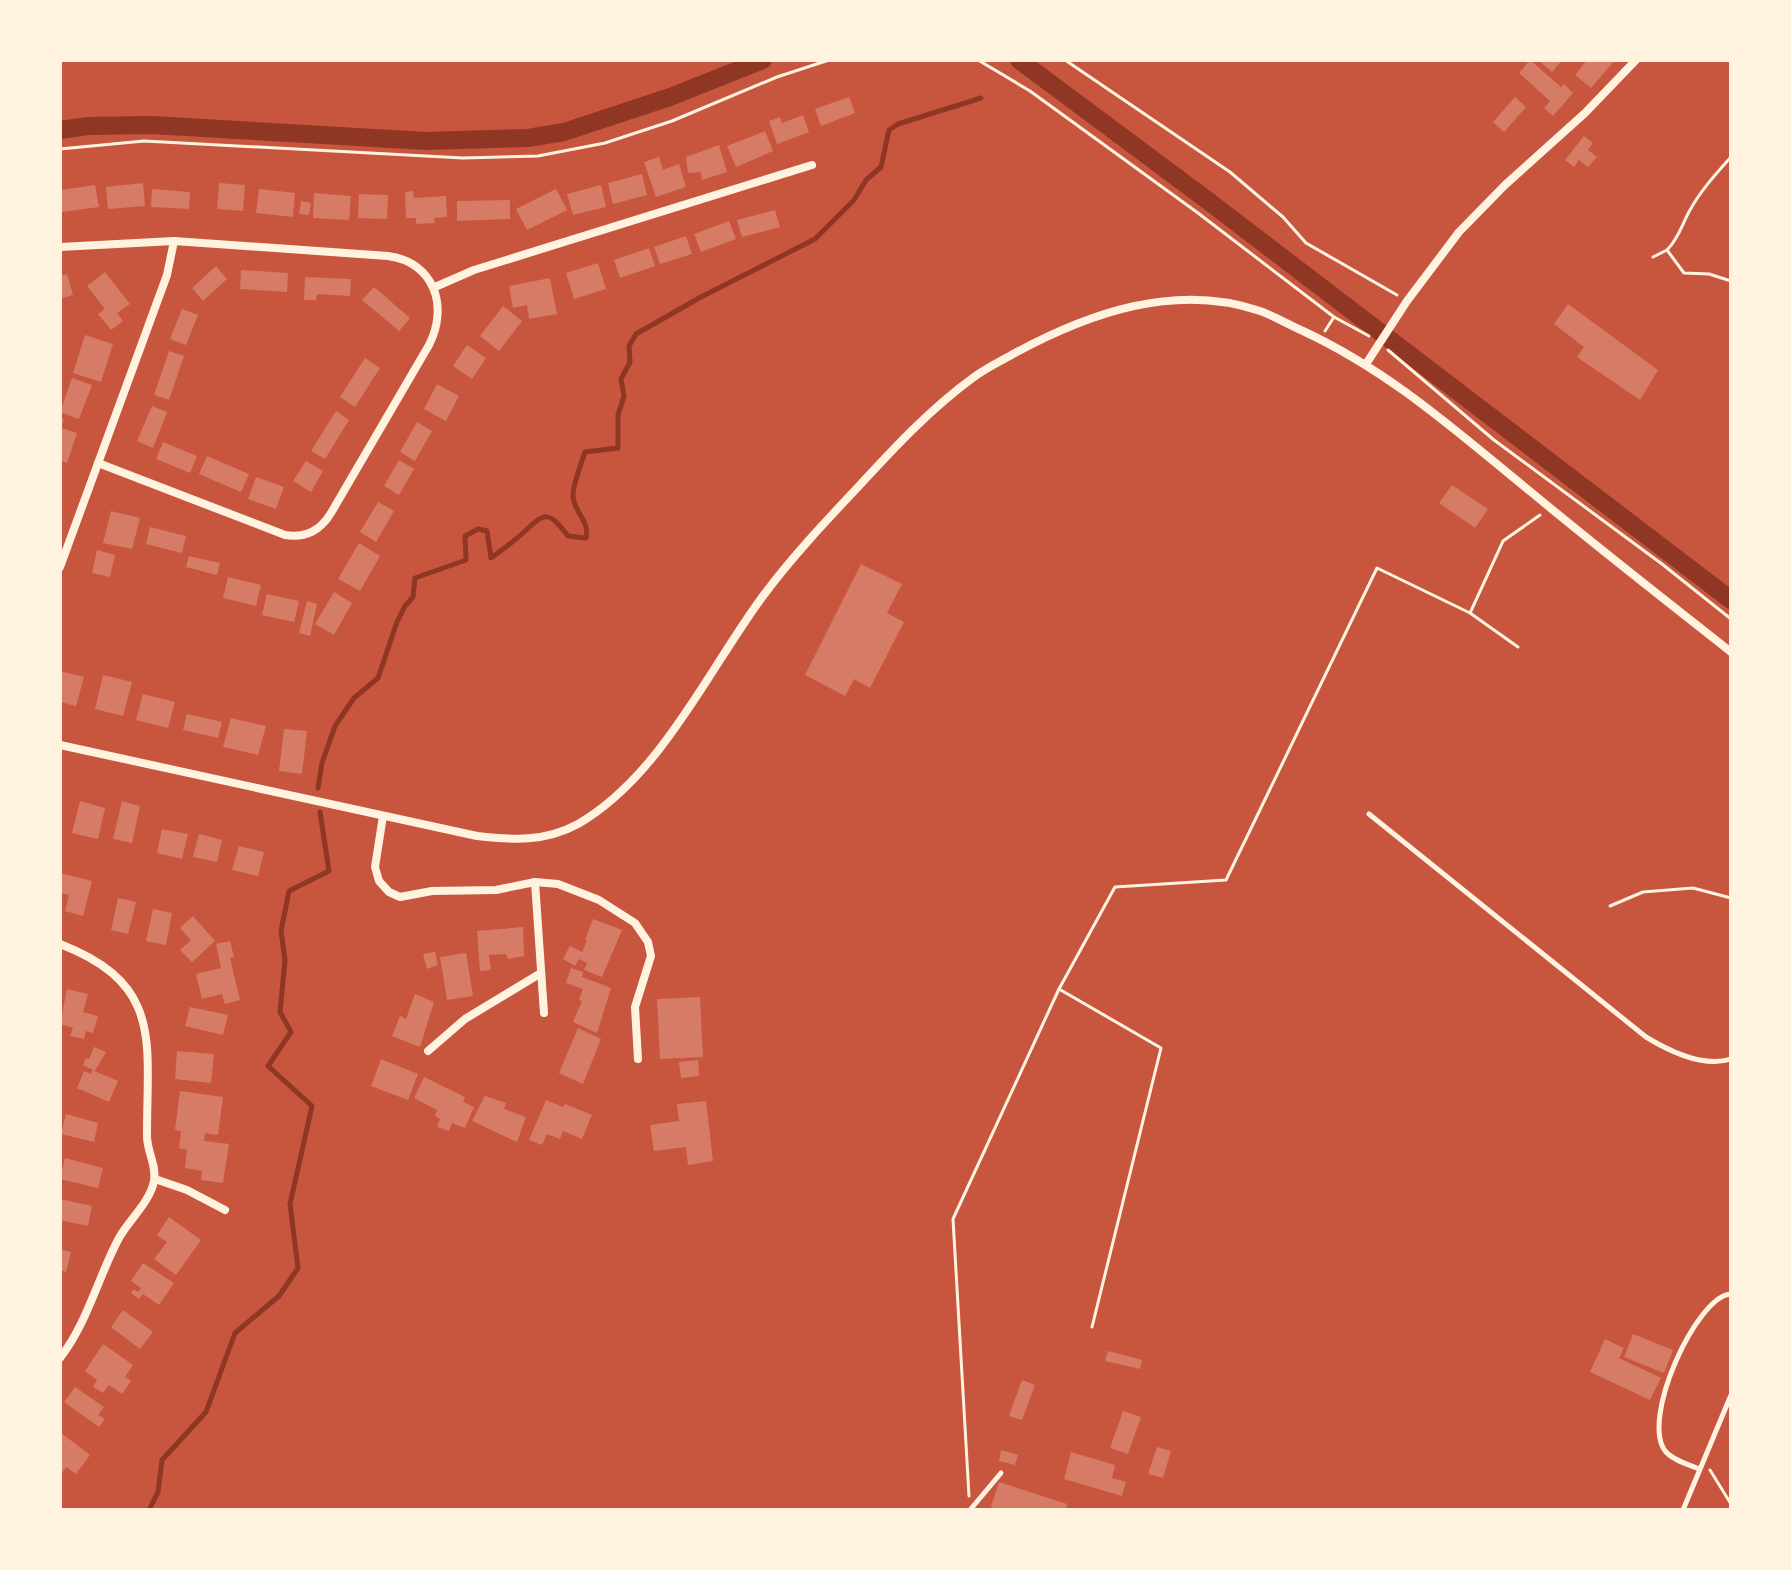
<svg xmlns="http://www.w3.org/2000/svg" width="1791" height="1570" font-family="Karla,sans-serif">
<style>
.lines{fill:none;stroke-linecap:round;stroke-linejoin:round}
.stream{stroke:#8f3625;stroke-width:5}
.canal{stroke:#8f3625;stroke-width:18}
.building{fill:#d67c66}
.path{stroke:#fff3e0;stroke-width:3}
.service{stroke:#fff3e0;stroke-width:5}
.minor{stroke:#fff3e0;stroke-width:8}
</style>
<rect width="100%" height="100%" fill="#c8553d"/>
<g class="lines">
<g class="stream">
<path d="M318,788L322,763L335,726L354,698L378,678L397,622L405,606L413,597L415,578L466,560L465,536L478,529L487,531L491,558C502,550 513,542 523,533C545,512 548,510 568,536L586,538C590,520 574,513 573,496C573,483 581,465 585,452L618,448V415L624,396L621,379L630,362L629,346L636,334L701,297L815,239L854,200L866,180L881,167L889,130L898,124L981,98"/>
<polyline points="149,1510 158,1492 162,1460 206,1412 235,1333 279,1296 298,1268 290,1204 312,1106 268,1066 291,1032 280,1012 285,960 281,931 289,891 329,871 320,812"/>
</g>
<g class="canal">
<polyline points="1019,60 1203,197 1731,600"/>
<polyline points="60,130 88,126 151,125 426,141 528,138 564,132 670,97 763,60"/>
</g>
</g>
<g class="building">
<polygon points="1530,60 1561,87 1564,84 1573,93 1553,116 1544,108 1550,101 1519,73"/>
<polygon points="1538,60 1562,60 1552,72"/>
<polygon points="1587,60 1615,60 1591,88 1575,75"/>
<polygon points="849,97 855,113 821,126 815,109"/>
<polygon points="1515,97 1526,107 1504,132 1493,122"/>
<polygon points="803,115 809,132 777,144 769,121 780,117 782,123"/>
<polygon points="765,131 773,151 736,167 727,146"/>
<polygon points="1584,136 1593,143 1588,150 1597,157 1588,167 1579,160 1574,167 1565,160"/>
<polygon points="719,145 727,172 702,180 701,172 688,173 686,157"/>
<polygon points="659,157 663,170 679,164 686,187 656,197 644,162"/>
<polygon points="642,174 647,195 613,204 608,183"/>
<polygon points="143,183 145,206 108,209 106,187"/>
<polygon points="219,183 245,185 243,211 217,209"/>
<polygon points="95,185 99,207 62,212 60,190"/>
<polygon points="601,185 606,207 573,215 567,194"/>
<polygon points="152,189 190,192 189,209 151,207"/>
<polygon points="259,189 295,193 293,217 256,213"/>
<polygon points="556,189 567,210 527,230 516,209"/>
<polygon points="413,191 414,198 446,196 447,217 434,218 435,223 416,224 416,218 406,218 405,192"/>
<polygon points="314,193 351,196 349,220 313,218"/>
<polygon points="359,194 388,195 387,219 358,218"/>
<polygon points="510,200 510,219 457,221 457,201"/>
<polygon points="301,201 311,203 309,215 299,214"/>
<polygon points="775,210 780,227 742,237 737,220"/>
<polygon points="729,221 736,239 701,252 694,234"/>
<polygon points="686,236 692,254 660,264 654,247"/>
<polygon points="649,248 655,266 620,278 614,260"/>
<polygon points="598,263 606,289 574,299 566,273"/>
<polygon points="216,266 227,279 203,301 192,288"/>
<polygon points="241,270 288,273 287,292 240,289"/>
<polygon points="105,272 130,304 117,313 123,321 111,330 98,314 105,309 87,286"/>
<polygon points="67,274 73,295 60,299 60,276"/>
<polygon points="305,277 351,279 350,296 317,294 316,300 304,300"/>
<polygon points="550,278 557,314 529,319 527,305 513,308 509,286"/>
<polygon points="374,287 410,318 399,331 362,300"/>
<polygon points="1568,304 1658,370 1640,400 1577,357 1584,347 1554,324"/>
<polygon points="503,306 522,321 499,351 480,336"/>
<polygon points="182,309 198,315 186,345 170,339"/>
<polygon points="85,335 113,344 101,382 73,373"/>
<polygon points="467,345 486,358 472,379 453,366"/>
<polygon points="169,351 184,356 169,400 154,395"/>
<polygon points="365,358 380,368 355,407 340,397"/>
<polygon points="72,378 92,385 79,419 60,412"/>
<polygon points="437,384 459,396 446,421 424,409"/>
<polygon points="152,406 167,412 153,448 137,441"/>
<polygon points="336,411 349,420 325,459 311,451"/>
<polygon points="60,418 64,419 61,428 77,433 67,463 60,460"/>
<polygon points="417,422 432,431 415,461 400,452"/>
<polygon points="163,442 197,456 190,473 156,459"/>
<polygon points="207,456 249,474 241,492 199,474"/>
<polygon points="399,460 414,469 399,495 384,486"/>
<polygon points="306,461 323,471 311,492 293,481"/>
<polygon points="256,477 284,487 276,509 248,499"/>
<polygon points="1452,485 1488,509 1475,528 1439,503"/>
<polygon points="378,502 394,511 376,542 360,532"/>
<polygon points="111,511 140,518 132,549 103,543"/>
<polygon points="150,527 186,536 182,553 146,544"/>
<polygon points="359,543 380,556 360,591 338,579"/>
<polygon points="97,550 115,555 110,577 92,573"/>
<polygon points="189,556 220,563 217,575 186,567"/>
<polygon points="861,564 902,584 887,613 904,622 870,688 854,679 845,696 805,675"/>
<polygon points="228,577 261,585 256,606 223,598"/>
<polygon points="334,592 352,603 334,635 315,624"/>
<polygon points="267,594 299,601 294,622 262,615"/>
<polygon points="307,601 317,604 310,636 299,633"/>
<polygon points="60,671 84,677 76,706 60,702"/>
<polygon points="103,675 132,682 123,716 95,709"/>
<polygon points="143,694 175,702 168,728 136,720"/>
<polygon points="187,714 222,722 218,738 183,730"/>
<polygon points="231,718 266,726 258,755 223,747"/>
<polygon points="284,729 307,731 302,774 279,771"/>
<polygon points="80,801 105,808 98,839 72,833"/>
<polygon points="122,801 140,806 132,843 113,839"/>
<polygon points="162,829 188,834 182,859 157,853"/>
<polygon points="199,834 222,840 217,862 193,857"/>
<polygon points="239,846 264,852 258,876 232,870"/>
<polygon points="60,873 92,881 83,916 65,911 69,895 60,893"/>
<polygon points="118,898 136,902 128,934 111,930"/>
<polygon points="153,909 172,913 166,945 146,941"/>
<polygon points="193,916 215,941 192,962 180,950 191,940 180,928"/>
<polygon points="593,919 622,930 602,977 584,970 587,963 579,959 575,966 563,959 570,946 582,952 587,941 585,940"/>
<polygon points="523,927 524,956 508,959 506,954 489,955 491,970 480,971 477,931"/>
<polygon points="230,941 234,957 230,958 240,1000 225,1004 222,994 202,999 196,974 221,968 216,944"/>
<polygon points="435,952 438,965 427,969 423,954"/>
<polygon points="466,953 473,996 447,1000 440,957"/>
<polygon points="571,968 583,972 582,977 611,988 597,1033 573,1022 582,1001 579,1000 583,989 566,983"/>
<polygon points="67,989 88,994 83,1012 98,1016 93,1033 86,1031 84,1039 70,1036 73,1028 60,1024"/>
<polygon points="415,994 434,1002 420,1047 392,1036 400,1016 406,1019"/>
<polygon points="700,997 703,1057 660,1059 657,999"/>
<polygon points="190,1007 228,1015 223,1035 185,1026"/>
<polygon points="578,1028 601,1039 583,1084 559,1073"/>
<polygon points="94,1047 106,1052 95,1071 83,1065 86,1058 89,1059"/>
<polygon points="177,1051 214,1054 211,1083 175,1079"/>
<polygon points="381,1059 418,1074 408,1100 371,1086"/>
<polygon points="698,1060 699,1076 681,1078 679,1062"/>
<polygon points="92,1070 118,1081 109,1102 77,1088 84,1071 91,1074"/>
<polygon points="424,1077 465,1097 463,1102 474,1107 465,1128 452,1123 449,1131 437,1127 440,1119 435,1116 437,1110 414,1098"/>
<polygon points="180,1091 223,1097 218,1135 205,1133 204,1141 229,1144 223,1183 201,1180 202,1171 185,1168 187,1150 179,1148 181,1131 175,1130"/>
<polygon points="485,1096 506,1103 504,1109 526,1117 517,1142 472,1121"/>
<polygon points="546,1100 563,1107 565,1104 592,1115 582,1139 563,1131 560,1139 547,1134 542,1145 529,1140"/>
<polygon points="706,1101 713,1161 688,1165 686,1147 654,1151 650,1125 679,1121 677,1104"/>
<polygon points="66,1114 98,1123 94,1142 61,1134"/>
<polygon points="65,1158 103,1168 98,1188 60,1179"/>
<polygon points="60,1199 92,1206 88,1226 60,1220"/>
<polygon points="169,1217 201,1240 176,1275 154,1259 167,1242 157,1235"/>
<polygon points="60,1249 71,1252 66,1272 60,1270"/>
<polygon points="143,1263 174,1283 159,1305 143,1294 139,1299 131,1293 134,1289 138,1292 141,1288 131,1281"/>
<polygon points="123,1310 153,1332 140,1349 111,1327"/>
<polygon points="1633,1334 1673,1350 1664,1373 1624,1357"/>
<polygon points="1605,1339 1624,1348 1619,1358 1661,1378 1650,1400 1590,1372"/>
<polygon points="103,1344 133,1365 125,1377 131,1381 122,1394 109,1385 103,1393 93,1387 97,1380 85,1371"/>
<polygon points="1108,1351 1142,1360 1140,1369 1105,1361"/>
<polygon points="1022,1380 1035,1385 1022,1420 1009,1416"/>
<polygon points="75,1387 104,1407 98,1415 105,1419 99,1427 64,1402"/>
<polygon points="1123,1411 1141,1417 1128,1454 1110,1448"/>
<polygon points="60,1432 90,1455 76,1474 66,1467 62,1473 60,1471"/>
<polygon points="1157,1447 1171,1451 1163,1478 1148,1474"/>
<polygon points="1001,1450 1018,1455 1015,1465 999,1461"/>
<polygon points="1071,1452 1115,1465 1112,1478 1126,1482 1122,1496 1064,1479"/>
<polygon points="999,1482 1067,1504 1065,1510 1000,1510 991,1507"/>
</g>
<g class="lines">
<g class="path">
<polyline points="978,60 1030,91 1198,213 1334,317"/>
<polyline points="1065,60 1230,172 1283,217 1306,243 1397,295"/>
<polyline points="60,149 144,141 463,158 538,156 605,143 672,121 777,77 829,60"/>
<path d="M1731,157C1716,174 1701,190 1690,210C1682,224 1679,238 1667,250L1684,273L1709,274L1731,281"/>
<polyline points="1653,257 1667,250"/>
<polyline points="1325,331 1334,317 1369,336"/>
<polyline points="1388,350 1494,440 1662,564 1731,619"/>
<polyline points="1470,613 1518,647"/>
<polyline points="1610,906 1643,892 1693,888 1731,898"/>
<polyline points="1059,989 1161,1048 1092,1327"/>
<polyline points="1710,1470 1731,1504"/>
<polyline points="969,1496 953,1219 1059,989 1115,887 1226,880 1377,568 1470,613 1503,541 1540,515"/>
</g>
<g class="service">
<path d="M1369,814L1646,1037C1669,1051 1704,1068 1731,1059"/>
<path d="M1699,1469C1688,1464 1674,1461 1666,1452C1639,1421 1697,1295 1731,1294"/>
<polyline points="970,1510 1001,1473"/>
<polyline points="1683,1510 1731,1395"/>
</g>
<g class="minor">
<path d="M60,247L174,241L388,256C434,262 449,306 429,345L331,513C320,531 306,538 285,535L98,463"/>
<polyline points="435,287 474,270 812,165"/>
<polyline points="1366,364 1407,301 1459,232 1505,185 1585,113 1636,60"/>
<polyline points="60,567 167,275 174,241"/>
<path d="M60,745L477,836C513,840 545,842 578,824C661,776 708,670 763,596C792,557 825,522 858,487C894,448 930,409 974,377C986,368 1001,361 1015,353C1089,313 1176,282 1260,311C1274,316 1289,325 1303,331C1391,372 1457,432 1531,492C1597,547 1664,599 1731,652"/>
<polyline points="383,816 375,867 379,881 389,892 400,897 432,891 496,890 535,882 558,884 599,900 635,923 648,942 651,956 635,1007 638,1059"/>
<polyline points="535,882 544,1013"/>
<path d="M60,944C163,984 147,1041 147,1134C146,1150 157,1165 154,1181C150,1202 129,1220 119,1238C98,1277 88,1322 60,1358"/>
<polyline points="428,1051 465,1019 541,973"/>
<polyline points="155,1179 187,1190 225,1210"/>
</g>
</g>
<rect width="1791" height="1570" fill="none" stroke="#fff3e0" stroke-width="124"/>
</svg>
